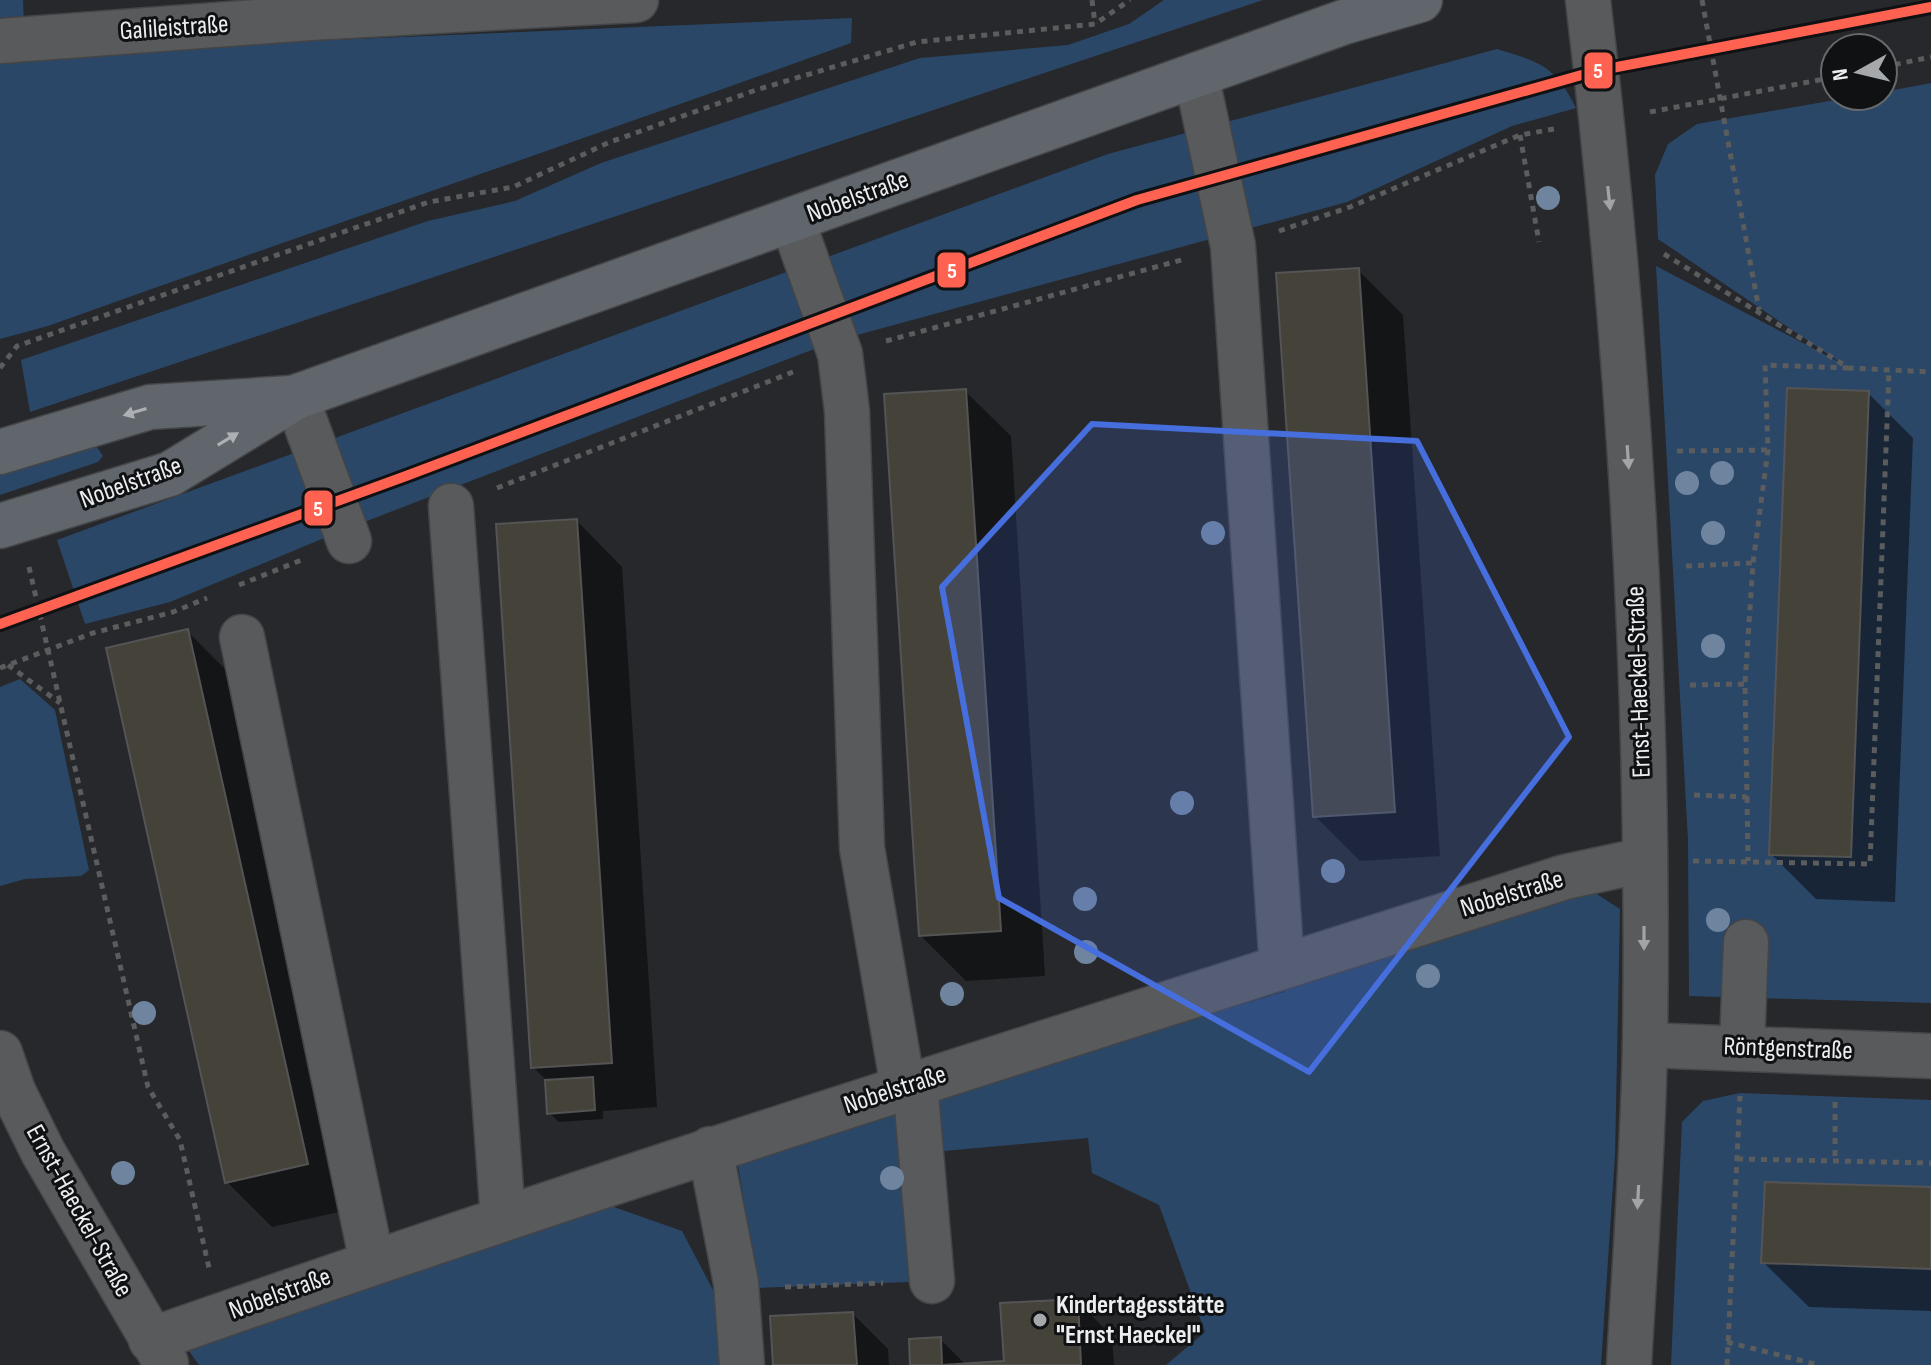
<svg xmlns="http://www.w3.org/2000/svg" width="1931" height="1365" font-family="'Sofia Sans Condensed',sans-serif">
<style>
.green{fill:#2b4768}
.shadow{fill:#0007}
.building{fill:#454239;stroke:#545454;stroke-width:2}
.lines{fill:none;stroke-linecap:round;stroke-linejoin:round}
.minor-casing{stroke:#444547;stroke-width:47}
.major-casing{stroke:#444547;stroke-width:47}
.path{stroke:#5b5c5d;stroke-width:5;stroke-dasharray:6 6;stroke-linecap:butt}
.minor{stroke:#595a5c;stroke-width:44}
.major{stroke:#61666c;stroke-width:44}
.tram-1-casing{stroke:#0f1113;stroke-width:16}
.tram-1{stroke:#ff6251;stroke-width:10}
.tree{fill:#6f849e}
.oneway{fill:#a2a4a6}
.oneway2{fill:#adb1b5}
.marked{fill:#466edd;fill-opacity:0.2;stroke:#466edd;stroke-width:6;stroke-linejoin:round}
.poi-dot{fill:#a6a9ab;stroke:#0f1113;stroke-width:3}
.labels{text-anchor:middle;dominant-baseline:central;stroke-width:6;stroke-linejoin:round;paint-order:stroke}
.street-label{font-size:26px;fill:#ebeef0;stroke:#0f1113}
.poi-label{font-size:26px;font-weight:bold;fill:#ebeef0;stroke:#0f1113;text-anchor:start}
.line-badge{stroke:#0f1113;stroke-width:3}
.badge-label{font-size:22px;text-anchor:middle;font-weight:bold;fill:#fff}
</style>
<rect width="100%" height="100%" fill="#26282b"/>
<g class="green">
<polygon points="0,0 23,0 24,26 0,28"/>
<polygon points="1164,0 1263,0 30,412 21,360 428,221 515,201 601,163 920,58 1068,45 1129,24"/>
<path d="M852,18L851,43C584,140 315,230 48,326L0,339V54Z"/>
<path d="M1497,49C1540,62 1555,66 1576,108L1512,126L1347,202L835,341L346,529L170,602L85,624L57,540L1108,154Z"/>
<polygon points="1931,83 1931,1003 1689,996 1688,840 1656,266 1841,363 1658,239 1655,175 1668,144 1697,124 1858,96 1883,96 1883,92"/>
<polygon points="94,443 103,456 98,462 0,495 0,471"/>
<polygon points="20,679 55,710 89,870 81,876 25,879 0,886 0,687"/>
<polygon points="1586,887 1620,909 1615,1155 1601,1365 1166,1365 1205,1332 1159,1205 1092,1173 1088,1138 922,1153 932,1281 758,1288 736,1153 1284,992 1292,983"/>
<polygon points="1740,1093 1931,1100 1931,1365 1671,1365 1682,1122 1703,1101"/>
<polygon points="611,1206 682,1231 713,1290 727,1365 199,1365 181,1340"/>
</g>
<g class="shadow">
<polygon points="1358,270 1403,315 1440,856 1360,861 1315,816"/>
<polygon points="965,391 1011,436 1045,976 966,981 921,936"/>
<polygon points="1868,393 1913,438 1895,902 1816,899 1771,854"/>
<polygon points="577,521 622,567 657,1107 603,1111 603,1119 559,1122 549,1113 547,1081 533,1067"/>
<polygon points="187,631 233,677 352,1209 272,1227 227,1182"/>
<polygon points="1931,1190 1931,1311 1809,1307 1763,1262"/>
<polygon points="1077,1301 1112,1336 1114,1365 970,1365 1006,1363"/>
<polygon points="853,1314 888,1349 889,1365 775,1365"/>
<polygon points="940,1339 966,1365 912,1365"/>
</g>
<g class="building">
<polygon points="1359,268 1395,812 1313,817 1276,273"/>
<polygon points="1787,388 1869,391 1851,857 1769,855"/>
<polygon points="966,389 1001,931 919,936 884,394"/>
<polygon points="577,519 612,1063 531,1068 496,524"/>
<polygon points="188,629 308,1164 225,1183 106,648"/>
<polygon points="593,1077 595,1110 547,1114 545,1080"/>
<polygon points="1765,1182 1931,1187 1931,1269 1761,1263"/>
<polygon points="1078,1299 1081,1365 910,1365 909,1339 941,1337 942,1365 1004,1361 1000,1303"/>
<polygon points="853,1312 857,1365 773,1365 770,1316"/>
</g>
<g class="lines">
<g class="minor-casing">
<g id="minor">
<path d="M1588,0C1629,345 1650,695 1645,1042C1643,1150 1635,1258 1629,1365"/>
<polyline points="0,41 310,18 636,0"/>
<polyline points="1196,75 1233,246 1282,967"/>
<polyline points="792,220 840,354 847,411 862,848 903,1087"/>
<polyline points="296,397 349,541"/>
<polyline points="451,506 503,1218"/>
<polyline points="242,637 372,1262"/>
<polyline points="1645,1045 1931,1056"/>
<polyline points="1742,1047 1746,942"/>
<polyline points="0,1053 13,1091 43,1152 166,1363"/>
<polyline points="915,1083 932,1281"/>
<polyline points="710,1149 736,1283 742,1365"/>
<path d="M151,1340C619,1175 1093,1028 1565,877L1644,860"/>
</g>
</g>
<g class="major-casing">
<g id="major">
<polyline points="0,452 150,407 290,398"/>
<polyline points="0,526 170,474 296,397 1344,22 1420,0"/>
</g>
</g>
<g class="path">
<polyline points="1092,0 1095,24"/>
<polyline points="1702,0 1759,310"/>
<polyline points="1883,67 1931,57"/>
<polyline points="1650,112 1835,77"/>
<polyline points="1520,135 1539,242"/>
<polyline points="1279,231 1350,207 1520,135 1554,129"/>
<polyline points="1664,254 1849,368 1931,372"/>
<polyline points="886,341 1185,259"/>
<polyline points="0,368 17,346 429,202 513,187 610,142 756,90 917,42 1095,24 1130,0"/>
<polyline points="1677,451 1768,450"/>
<polyline points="497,488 793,372"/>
<polyline points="1686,566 1753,563"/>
<polyline points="29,567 148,1087 180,1140 209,1268"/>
<polyline points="239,585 304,559"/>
<polyline points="8,665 60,703"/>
<polyline points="0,668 93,633 173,612 207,598"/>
<polyline points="1690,685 1745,684"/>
<polyline points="1694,795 1747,797 1745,684 1753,563 1768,450 1765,365 1849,368"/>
<polyline points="1747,797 1748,861"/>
<polyline points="1693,861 1870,864 1889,370"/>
<polyline points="1835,1102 1835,1161"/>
<polyline points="1737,1159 1931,1163"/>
<polyline points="785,1287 883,1283"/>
<polyline points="1727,1342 1819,1365"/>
<polyline points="1727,1365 1740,1096"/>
</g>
<use href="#minor" class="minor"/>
<use href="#major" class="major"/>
<g class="tram-1-casing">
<polyline id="tram-1" points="0,624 406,476 1137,200 1596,71 1931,7"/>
</g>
<use href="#tram-1" class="tram-1"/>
</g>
<g class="tree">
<circle cx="1548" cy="198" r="12"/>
<circle cx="1722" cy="473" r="12"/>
<circle cx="1687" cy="483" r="12"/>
<circle cx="1213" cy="533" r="12"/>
<circle cx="1713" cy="533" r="12"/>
<circle cx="1713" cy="646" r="12"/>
<circle cx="1182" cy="803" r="12"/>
<circle cx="1333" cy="871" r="12"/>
<circle cx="1085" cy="899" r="12"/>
<circle cx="1718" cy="920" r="12"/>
<circle cx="1086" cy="952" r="12"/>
<circle cx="1428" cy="976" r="12"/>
<circle cx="952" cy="994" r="12"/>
<circle cx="144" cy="1013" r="12"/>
<circle cx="123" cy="1173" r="12"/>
<circle cx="892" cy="1178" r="12"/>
</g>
<defs><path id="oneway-solid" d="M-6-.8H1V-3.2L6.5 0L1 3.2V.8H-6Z" transform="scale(2)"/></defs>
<g class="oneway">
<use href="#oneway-solid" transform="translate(1609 198) rotate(84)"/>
<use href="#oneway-solid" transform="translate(1628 457) rotate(86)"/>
<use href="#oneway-solid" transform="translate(1644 938) rotate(90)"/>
<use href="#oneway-solid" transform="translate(1638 1197) rotate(93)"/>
</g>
<g class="oneway2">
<use href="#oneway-solid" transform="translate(135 412) rotate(163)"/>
<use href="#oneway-solid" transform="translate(228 439) rotate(-31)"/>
</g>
<path class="marked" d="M1092,424L1417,441L1569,737L1309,1072L999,898L942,587Z"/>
<circle class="poi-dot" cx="1040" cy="1320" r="8"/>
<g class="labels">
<g class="street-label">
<text transform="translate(174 28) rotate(-4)">Galileistraße</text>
<text transform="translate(858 197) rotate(-20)">Nobelstraße</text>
<text transform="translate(131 483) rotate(-20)">Nobelstraße</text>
<text transform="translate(1639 682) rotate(-92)">Ernst-Haeckel-Straße</text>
<text transform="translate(1512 894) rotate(-17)">Nobelstraße</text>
<text transform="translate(1788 1049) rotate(2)">Röntgenstraße</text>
<text transform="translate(895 1090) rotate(-18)">Nobelstraße</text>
<text transform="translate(79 1211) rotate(61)">Ernst-Haeckel-Straße</text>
<text transform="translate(280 1294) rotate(-20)">Nobelstraße</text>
</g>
<g class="poi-label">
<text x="1056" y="1305">Kindertagesstätte<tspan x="1056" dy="30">"Ernst Haeckel"</tspan></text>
</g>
</g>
<g class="line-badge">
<rect x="1583" y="51" width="31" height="39" rx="8" fill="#ff6251"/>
<rect x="936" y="251" width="31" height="38" rx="8" fill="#ff6251"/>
<rect x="303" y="489" width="31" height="38" rx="8" fill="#ff6251"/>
</g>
<g class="badge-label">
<text x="1598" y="78">5</text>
<text x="952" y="278">5</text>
<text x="318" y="516">5</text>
</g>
<g transform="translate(1859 72) rotate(262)"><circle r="38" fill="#0f1113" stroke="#67696b" stroke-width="2"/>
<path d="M0-6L14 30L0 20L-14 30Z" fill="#a6a9ab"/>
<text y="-12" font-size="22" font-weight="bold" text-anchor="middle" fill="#ebeef0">N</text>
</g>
</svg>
